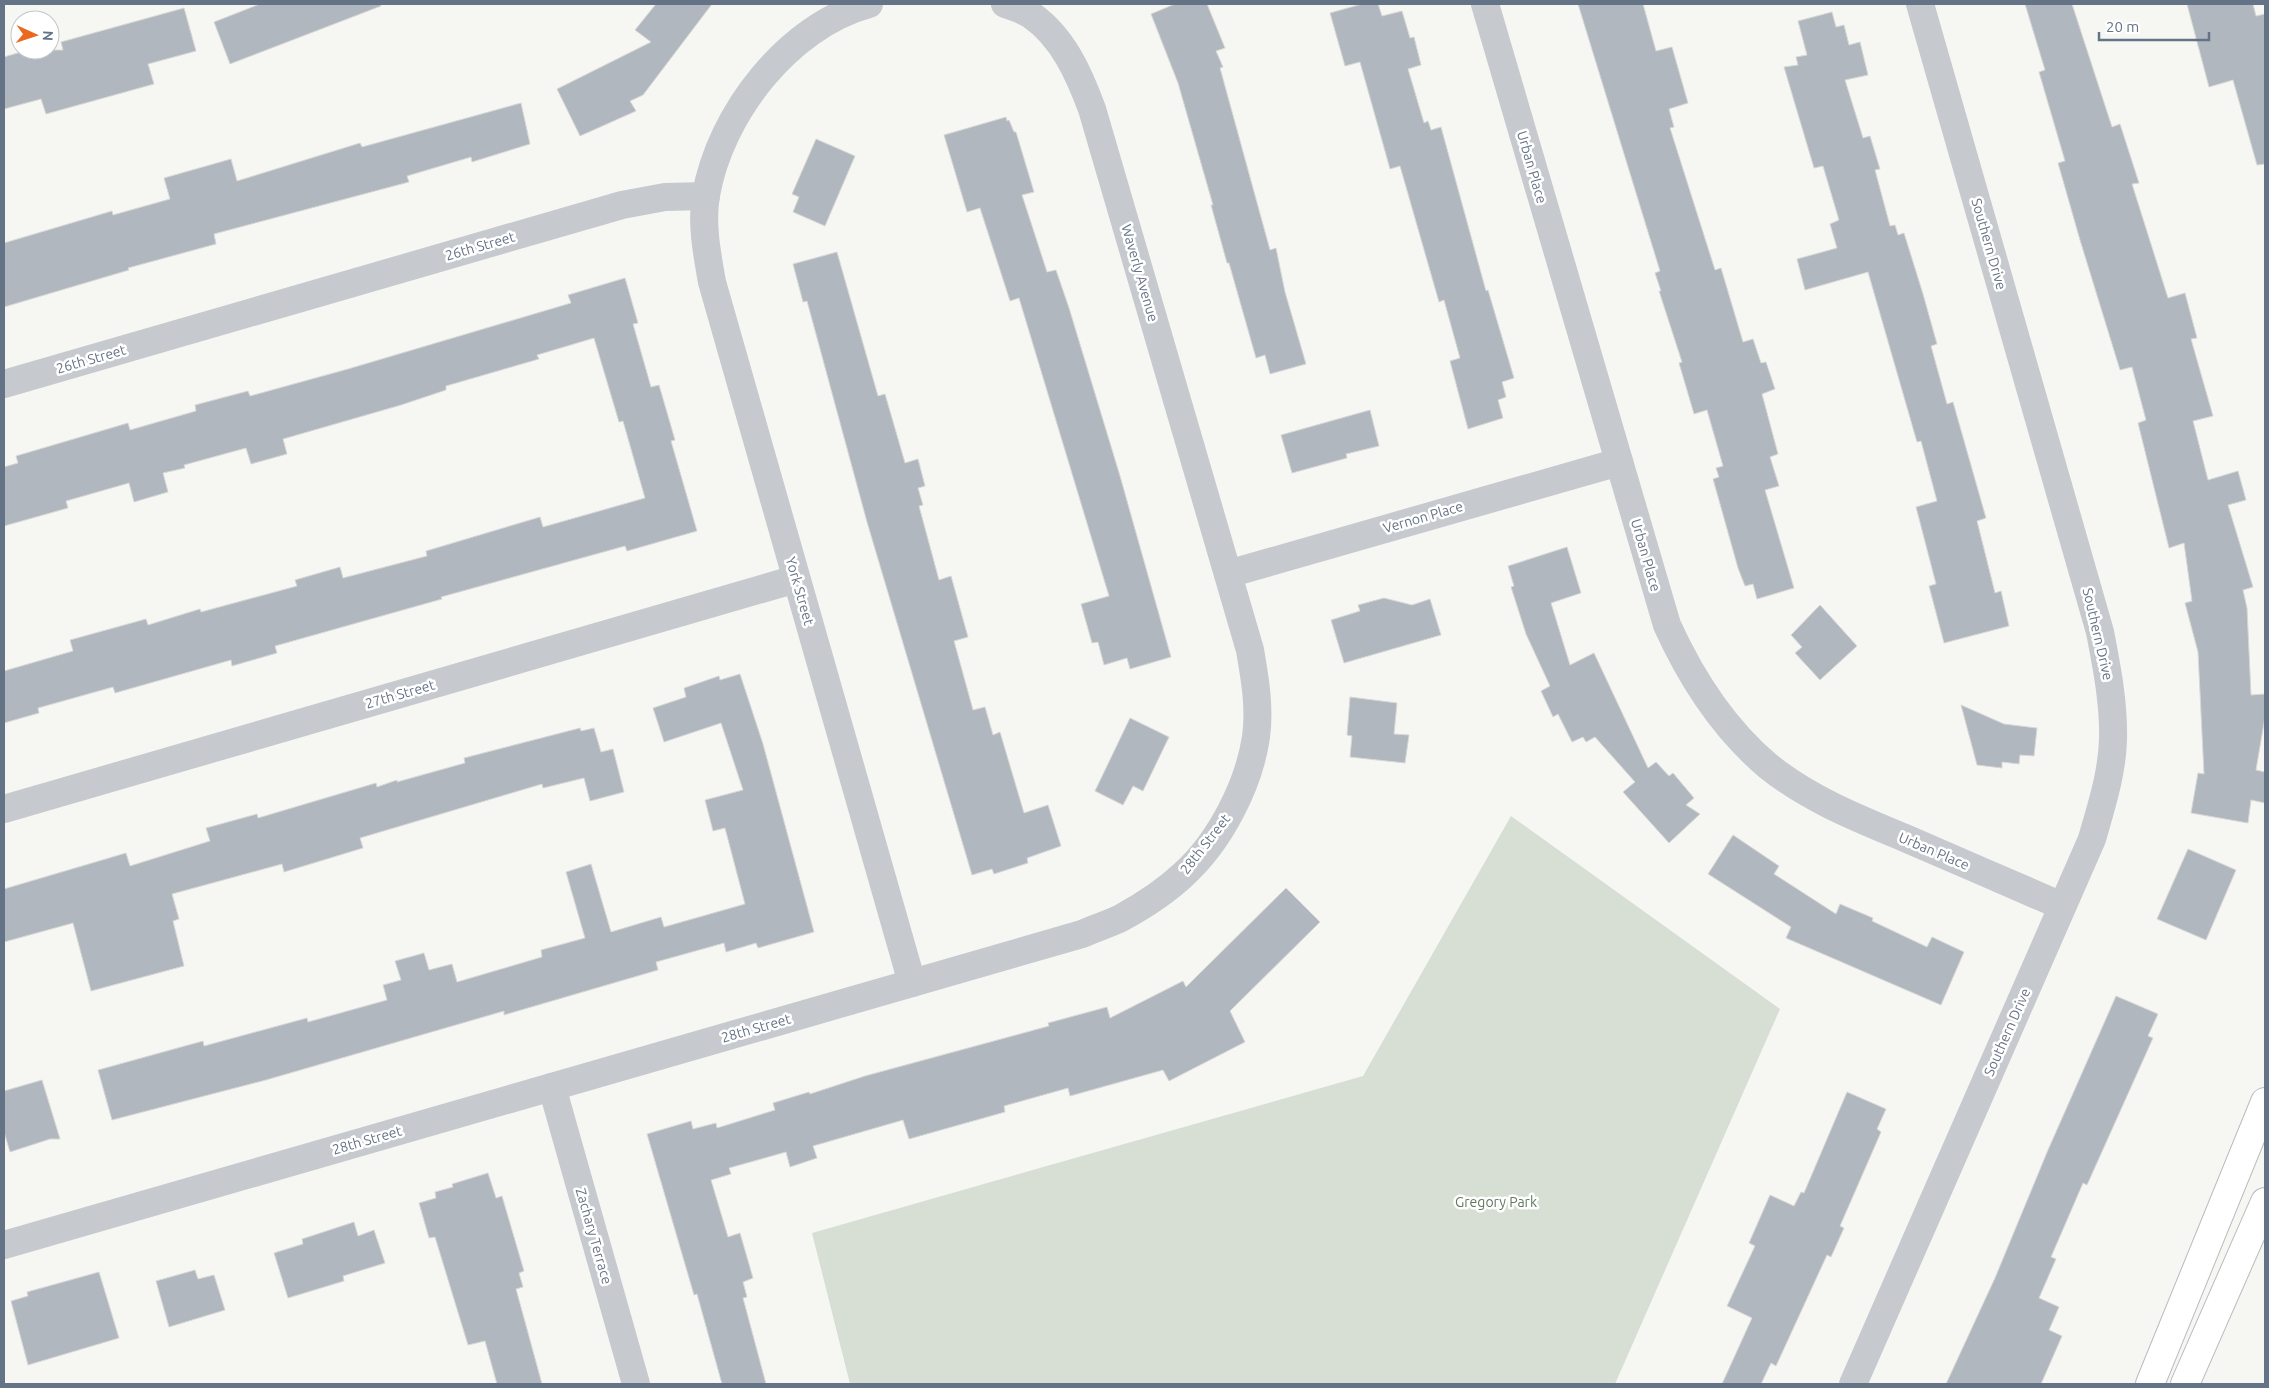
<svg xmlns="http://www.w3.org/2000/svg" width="2269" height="1388" font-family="Ubuntu,sans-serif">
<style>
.green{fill:#d7dfd4}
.building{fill:#b1b7be;stroke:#d8d8d6}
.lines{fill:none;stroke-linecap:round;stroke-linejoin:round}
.highway-casing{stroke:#b8bbbf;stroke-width:30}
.minor{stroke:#c6c9cd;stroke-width:28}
.highway{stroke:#fff;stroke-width:28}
.labels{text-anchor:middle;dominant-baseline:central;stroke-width:5;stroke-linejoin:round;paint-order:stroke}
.street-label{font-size:14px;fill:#647386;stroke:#fff}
.park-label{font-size:14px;fill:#61785f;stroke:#fff}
</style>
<rect width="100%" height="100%" fill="#f6f7f3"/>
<polygon class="green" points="1511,816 1780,1009 1615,1384 850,1384 812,1233 1363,1076"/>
<g class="building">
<polygon points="260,4 380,4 381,6 230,64 214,22"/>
<polygon points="656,4 712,4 643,95 630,101 636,111 580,136 557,89 651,42 635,30"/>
<polygon points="1175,4 1207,4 1225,48 1216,51 1223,67 1220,68 1270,250 1276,248 1285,292 1306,364 1270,374 1265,355 1256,358 1229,263 1227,263 1211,205 1213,205 1178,83 1151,14"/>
<polygon points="1362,4 1378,4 1382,16 1402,11 1410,38 1414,37 1421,65 1408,69 1424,123 1428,121 1431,130 1441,127 1486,291 1488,290 1514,378 1502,382 1506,397 1498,400 1503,418 1468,429 1450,361 1460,358 1444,300 1439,302 1400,166 1390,169 1360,62 1345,66 1330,13"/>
<polygon points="1578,4 1643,4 1656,51 1672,47 1688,103 1669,109 1674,127 1670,128 1715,270 1721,268 1743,342 1753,339 1761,363 1766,362 1775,389 1762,394 1778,454 1770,457 1779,486 1765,490 1794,588 1757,599 1753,584 1745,586 1738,568 1713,479 1719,477 1716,468 1723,466 1707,410 1694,414 1679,363 1682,362 1659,291 1661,291 1655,273 1660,271"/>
<polygon points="2025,4 2072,4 2112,127 2120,124 2139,183 2132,184 2168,298 2185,293 2197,338 2191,339 2213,416 2193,421 2208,480 2238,471 2246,500 2228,505 2253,587 2243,590 2247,608 2251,695 2265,694 2265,717 2256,770 2265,772 2265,803 2251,800 2248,823 2191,813 2198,773 2204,774 2198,652 2185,603 2192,601 2184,543 2169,548 2138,423 2146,420 2132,367 2120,370 2080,240 2058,163 2065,161 2039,72 2045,70"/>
<polygon points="2187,4 2253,4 2256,16 2265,14 2265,164 2257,165 2233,80 2209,87"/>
<polygon points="184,8 196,51 148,64 154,84 46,114 41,99 4,109 4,57 28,50 63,50 61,42"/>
<polygon points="1832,12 1836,27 1844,25 1849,45 1860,42 1868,75 1845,80 1863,138 1870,136 1880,169 1875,170 1890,226 1895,225 1898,235 1904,233 1923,294 1937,344 1931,346 1947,404 1953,402 1986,518 1977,521 1995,593 2001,591 2009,626 1944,643 1929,586 1936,584 1916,507 1937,501 1921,441 1917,442 1868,272 1805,290 1797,259 1837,248 1830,224 1839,220 1823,166 1814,168 1784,67 1798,65 1796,57 1807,55 1798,21"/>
<polygon points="521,103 530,144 472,162 471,157 407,176 409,182 214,234 216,244 128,268 129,270 4,307 4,243 112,211 113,215 170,199 164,178 231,159 237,181 360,143 362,147"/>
<polygon points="1006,117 1007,121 1009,120 1014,132 1016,132 1034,192 1022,195 1047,272 1056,270 1069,308 1120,476 1171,657 1130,669 1127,658 1104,665 1098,642 1092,643 1081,604 1109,596 1019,298 1010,301 980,208 967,212 944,135"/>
<polygon points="816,139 855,156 825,226 793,212 799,197 792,194"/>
<polygon points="837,252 878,396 885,394 905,463 918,459 925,486 918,488 923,505 919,506 939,580 951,576 968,637 954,641 973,710 985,707 993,735 1000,732 1024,813 1048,805 1061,846 1027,858 1028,863 994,874 992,869 972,875 867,522 807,301 803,302 793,264"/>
<polygon points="625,278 638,323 633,324 651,387 659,385 675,440 671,441 697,531 627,551 625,546 441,597 442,599 275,646 277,653 232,666 231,660 115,693 113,687 38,708 39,713 4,723 4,671 73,651 70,640 146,619 148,625 200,609 201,612 297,586 295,580 340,567 343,578 427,556 426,551 540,517 543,527 645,498 623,421 619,422 594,338 537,355 539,359 446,386 446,390 401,405 283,439 287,454 251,464 246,448 184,465 185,468 163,473 168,492 134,502 129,483 66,501 68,508 4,526 4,467 18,463 16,456 128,423 130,430 196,411 195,405 248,391 250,396 348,369 571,303 568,295"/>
<polygon points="1370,410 1379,446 1346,454 1347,458 1292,473 1281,435"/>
<polygon points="1567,547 1581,593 1551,603 1570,665 1594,653 1648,768 1656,762 1669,776 1673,773 1694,798 1686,805 1700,814 1669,843 1623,792 1635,782 1595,737 1586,742 1583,737 1572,742 1558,714 1553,717 1541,691 1550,686 1526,634 1511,587 1514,586 1508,566"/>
<polygon points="1384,598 1412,605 1430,599 1441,635 1344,663 1331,620 1360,611 1358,605"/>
<polygon points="1820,605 1857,646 1820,680 1795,653 1802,647 1791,635"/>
<polygon points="740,674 763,744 814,932 758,948 756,943 726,952 724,943 656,962 658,970 545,1003 504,1015 504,1011 266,1080 112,1120 98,1070 203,1041 204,1046 307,1018 308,1022 387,1000 383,985 401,980 395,961 424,953 429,970 452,964 457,982 542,957 541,950 585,938 566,872 591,864 611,932 661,917 664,927 745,904 725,828 713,831 705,800 743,790 721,723 664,742 653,708 686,697 684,688 719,676 720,680"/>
<polygon points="1350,697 1397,703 1394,734 1409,735 1405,763 1350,757 1352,736 1347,735"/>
<polygon points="1961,705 2004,724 2037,728 2034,756 2020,755 2019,764 2002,762 2002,768 1977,765"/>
<polygon points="1130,718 1169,737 1143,791 1133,786 1123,805 1095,791"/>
<polygon points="580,728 581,731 594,728 601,752 613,749 624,792 590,801 584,778 543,788 542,784 360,838 363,848 284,872 282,864 172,894 179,919 173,921 184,966 91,991 73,923 4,942 4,889 126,853 130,866 210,841 206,828 257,814 258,818 376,783 377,787 397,780 397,782 465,763 464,758"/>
<polygon points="1733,835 1779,866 1774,874 1836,914 1840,904 1873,918 1872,921 1927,947 1932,937 1964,952 1941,1005 1786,938 1791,927 1708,874"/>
<polygon points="2188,849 2236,870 2206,940 2157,919"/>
<polygon points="1286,888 1320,922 1230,1011 1245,1042 1169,1081 1163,1070 1070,1096 1068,1088 1004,1106 1005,1112 909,1139 903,1120 813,1146 817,1158 790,1167 786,1152 729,1168 731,1174 711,1180 728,1237 740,1233 753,1278 743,1282 747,1297 743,1298 766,1384 722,1384 697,1294 694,1295 647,1134 691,1121 693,1129 716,1123 717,1128 775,1110 773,1103 809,1092 810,1094 865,1076 1049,1026 1048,1023 1107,1007 1110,1018 1183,981 1186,987"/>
<polygon points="2116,996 2158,1014 2148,1036 2153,1038 2087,1185 2083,1183 2051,1257 2056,1259 2039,1298 2059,1307 2049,1330 2062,1336 2041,1384 1946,1384 1995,1278 2048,1150"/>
<polygon points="42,1080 60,1139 50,1139 10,1152 4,1132 4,1091"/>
<polygon points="1847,1092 1886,1109 1877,1129 1881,1132 1840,1226 1844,1228 1831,1257 1827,1255 1776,1366 1771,1363 1761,1384 1722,1384 1752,1318 1727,1306 1755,1246 1749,1243 1770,1195 1794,1206 1801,1192 1804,1193"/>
<polygon points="488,1173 496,1198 502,1196 524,1271 519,1273 523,1287 516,1289 542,1384 497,1384 485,1341 468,1345 435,1237 429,1238 419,1203 436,1198 435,1192 453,1187 452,1184"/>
<polygon points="354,1222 358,1236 374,1230 385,1263 343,1276 344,1281 288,1298 274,1253 303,1244 302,1239"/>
<polygon points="195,1270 198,1279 214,1275 225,1310 169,1327 156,1281"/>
<polygon points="99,1272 119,1338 28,1365 11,1301 28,1296 27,1292"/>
</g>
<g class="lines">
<g class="highway-casing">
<g id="highway">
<polyline points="2150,1384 2265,1102"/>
<polyline points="2185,1384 2265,1202"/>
</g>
</g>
<g class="minor">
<path d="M869,4C788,26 720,114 706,195C701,223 707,254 712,282L912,983"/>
<path d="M1485,4L1667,625C1691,678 1723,728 1768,766C1809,799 1857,818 1905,838C1957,861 2010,883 2062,906"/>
<polyline points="4,384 622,205 665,197 706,196"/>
<polyline points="1228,574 1619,462"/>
<polyline points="4,809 796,579"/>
<polyline points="552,1087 636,1384"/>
<path d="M4,1245L1082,934C1095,928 1109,924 1121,918C1143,906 1166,891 1184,874C1220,841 1249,785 1256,737C1260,708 1255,679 1250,650L1092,109C1079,74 1063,37 1031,15C1024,10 1013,7 1005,4"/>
<path d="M1853,1384L2092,839C2101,807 2112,774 2113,740C2114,704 2107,668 2100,632L1920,4"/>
</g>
<use href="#highway" class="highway"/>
</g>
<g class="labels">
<g class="street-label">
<text transform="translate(1532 167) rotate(74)">Urban Place</text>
<text transform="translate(1989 244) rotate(74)">Southern Drive</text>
<text transform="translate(480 246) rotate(-16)">26th Street</text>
<text transform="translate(1140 273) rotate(74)">Waverly Avenue</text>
<text transform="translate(91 359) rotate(-16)">26th Street</text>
<text transform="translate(1423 517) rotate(-16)">Vernon Place</text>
<text transform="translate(1646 555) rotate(74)">Urban Place</text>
<text transform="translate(800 591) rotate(74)">York Street</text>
<text transform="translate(2098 634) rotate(77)">Southern Drive</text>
<text transform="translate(400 694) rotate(-16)">27th Street</text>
<text transform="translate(1205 844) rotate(-52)">28th Street</text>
<text transform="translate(1934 851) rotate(23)">Urban Place</text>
<text transform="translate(756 1028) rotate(-16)">28th Street</text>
<text transform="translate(2007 1032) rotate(-66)">Southern Drive</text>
<text transform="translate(367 1140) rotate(-16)">28th Street</text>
<text transform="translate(594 1236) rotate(74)">Zachary Terrace</text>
</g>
<g class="park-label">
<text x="1496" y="1202">Gregory Park</text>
</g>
</g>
<rect width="2269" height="1388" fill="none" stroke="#647386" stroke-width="10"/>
<g transform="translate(35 35) rotate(93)"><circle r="24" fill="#ffffff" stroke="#c1c7cf"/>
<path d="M0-4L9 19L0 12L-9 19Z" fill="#eb681f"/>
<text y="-8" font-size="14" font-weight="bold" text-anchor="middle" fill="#647386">N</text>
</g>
<path d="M2099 32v8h110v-8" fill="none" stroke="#647386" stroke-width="2.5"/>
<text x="2106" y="32" font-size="15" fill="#647386" stroke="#ffffff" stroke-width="4" paint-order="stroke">20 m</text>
</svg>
